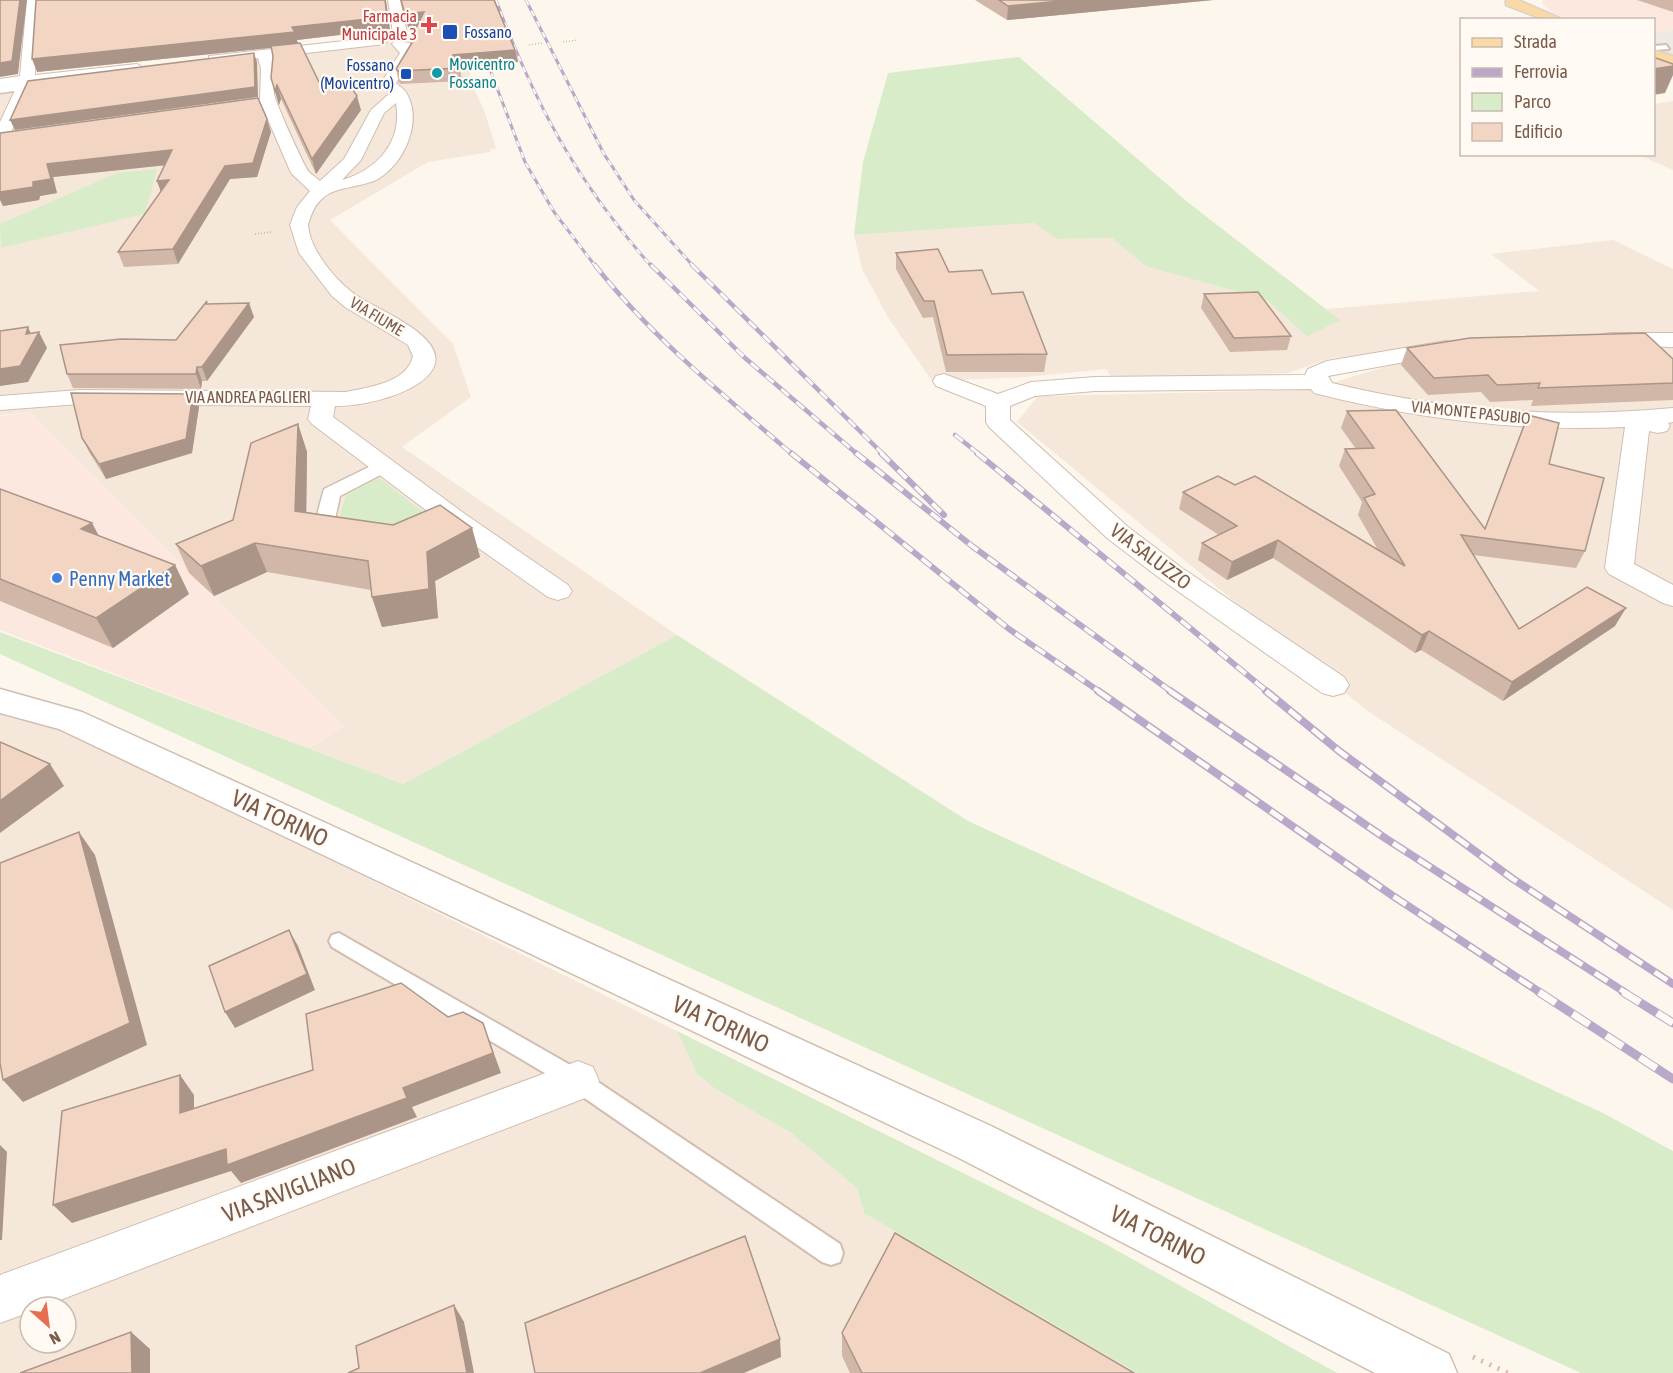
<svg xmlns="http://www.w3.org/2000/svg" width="1673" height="1373" font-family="'Asap Condensed',sans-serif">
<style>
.residential{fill:#f5e8da;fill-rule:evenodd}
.commercial{fill:#fde8e0}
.industrial{fill:#efe9e4}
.green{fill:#d8ecc9}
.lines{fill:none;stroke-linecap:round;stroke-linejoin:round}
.service-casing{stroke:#d1beb0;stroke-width:4}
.pedestrian-casing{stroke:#d1beb0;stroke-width:3}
.minor-casing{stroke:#d1beb0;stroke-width:2}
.tertiary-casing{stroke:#d1beb0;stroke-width:3}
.primary-casing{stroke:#dad1cd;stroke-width:3}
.path-far2{stroke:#d9b8a5;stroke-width:1.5;stroke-dasharray:1 2;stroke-linecap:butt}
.path-far1{stroke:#d9b8a5;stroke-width:2;stroke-dasharray:1 2;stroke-linecap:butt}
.path{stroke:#d9b8a5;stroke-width:5;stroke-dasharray:2 7;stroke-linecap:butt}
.service{fill:#fff;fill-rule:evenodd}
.pedestrian{fill:#fff;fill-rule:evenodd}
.minor{fill:#fff;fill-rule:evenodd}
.tertiary{fill:#fff;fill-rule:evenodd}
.primary{fill:#fbd9a5;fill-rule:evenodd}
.rail-far4-casing{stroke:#b9a8c9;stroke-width:3}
.rail-far3-casing{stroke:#b9a8c9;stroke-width:4.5}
.rail-far2-casing{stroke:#b9a8c9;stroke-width:6}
.rail-far1-casing{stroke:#b9a8c9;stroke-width:8}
.rail-casing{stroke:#b9a8c9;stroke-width:9}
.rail-far4{stroke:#fffaf3;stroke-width:2;stroke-dasharray:6;stroke-linecap:butt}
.rail-far3{stroke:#fffaf3;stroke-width:3;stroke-dasharray:10;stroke-linecap:butt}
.rail-far2{stroke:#fffaf3;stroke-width:4;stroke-dasharray:12;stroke-linecap:butt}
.rail-far1{stroke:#fffaf3;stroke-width:5;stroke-dasharray:15;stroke-linecap:butt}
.rail{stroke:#fffaf3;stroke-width:7;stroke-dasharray:20;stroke-linecap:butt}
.wall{fill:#d1b7a8}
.shaded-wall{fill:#aa9588}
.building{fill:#f3d5c3;stroke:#aa9588;stroke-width:1.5}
.health-dot{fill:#e0444e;stroke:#fffaf3;stroke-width:2}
.transit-dot{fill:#1a4fb4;stroke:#fffaf3;stroke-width:2}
.culture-dot{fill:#0f9aa8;stroke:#fffaf3;stroke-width:2}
.shop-dot{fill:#3f7fe0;stroke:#fffaf3;stroke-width:2}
.labels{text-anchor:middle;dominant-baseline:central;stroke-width:4.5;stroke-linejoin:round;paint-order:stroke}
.far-health-label{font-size:16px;fill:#be3a42;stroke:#fffaf3;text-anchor:end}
.far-transit-label{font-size:16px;fill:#164399;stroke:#fffaf3;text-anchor:start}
.far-culture-label{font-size:16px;fill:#0d838f;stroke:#fffaf3;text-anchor:start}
.far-street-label{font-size:16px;fill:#7a5c4d;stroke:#fffaf3}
.street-label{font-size:20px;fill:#7a5c4d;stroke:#fffaf3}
.shop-label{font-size:20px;fill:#366cbe;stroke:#fffaf3;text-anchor:start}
.near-street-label{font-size:24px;fill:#7a5c4d;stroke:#fffaf3}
</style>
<rect width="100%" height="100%" fill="#fdf6ec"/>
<g class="residential">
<polygon points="400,38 430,53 470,60 472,67 469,78 484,110 496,148 490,149 491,152 428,162 330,220 453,344 471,397 402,447 677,635 403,784 308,748 343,727 30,412 0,415 0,82 365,40"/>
<polygon points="1673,101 1673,170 1639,155 1654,154 1654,104"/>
<polygon points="1034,223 1057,239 1112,238 1145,266 1267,300 1307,337 1339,320 1326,309 1539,291 1491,254 1613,240 1673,269 1673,334 1461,341 1328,359 1288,373 1113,379 1106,369 1027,377 932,381 889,319 862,269 854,235"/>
<polygon points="1673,343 1673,910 1366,710 1017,422 1038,396 1309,390 1440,350"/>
<path d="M0,697L677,1031L697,1074L714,1088L791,1133L857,1188L864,1213L1137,1373H0ZM30,1307H66V1343H30Z"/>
</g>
<g class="commercial">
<polygon points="1542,0 1673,0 1673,30 1654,33 1654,20 1569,19 1555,14 1544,6"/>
<polygon points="30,412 344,726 308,748 0,630 0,416"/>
</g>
<polygon class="industrial" points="1673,30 1673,57 1654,50 1654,33"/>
<g class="green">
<polygon points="1019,57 1190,204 1340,320 1307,337 1267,300 1145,266 1112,238 1057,239 1034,223 854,235 863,162 888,73"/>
<polygon points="157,169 145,214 1,248 0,224 117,173"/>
<polygon points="379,478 437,523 360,532 340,516 346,495"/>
<polygon points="0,632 403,784 677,635 968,821 1603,1113 1673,1151 1673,1373 1581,1373 0,654"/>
<polygon points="677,1031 1098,1240 1337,1373 1137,1373 864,1213 857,1188 791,1133 714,1088 697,1074"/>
</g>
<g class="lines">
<g class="service-casing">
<g id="service">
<polygon points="1666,45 1669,49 1654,50 1654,46"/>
<polygon points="339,933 586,1074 840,1244 843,1253 840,1262 831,1265 822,1262 570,1088 332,947 329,941 332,935"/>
</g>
</g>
<g class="pedestrian-casing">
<g id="pedestrian">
<polygon points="48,81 52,82 52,86 0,93 0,87"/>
<polygon points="385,459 395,465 392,469 340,496 333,529 341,531 344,535 341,539 334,541 315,537 312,533 324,489"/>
</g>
</g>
<g class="minor-casing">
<g id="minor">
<polygon points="27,0 39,0 35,75 137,64 144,68 137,72 33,84 8,139 0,144 0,122 17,86 0,87 0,79 20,76"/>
<polygon points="388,0 400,0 407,33 405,36 395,36 393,33"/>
<path d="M380,37L387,41L385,44L272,57C276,70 272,82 274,94C276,104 304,166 309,172C312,175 317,178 320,181L344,159L371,110L390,93L381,83L400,53L392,44L394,41L410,43L414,53L396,83C400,87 406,90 408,96C422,124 403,166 376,180C361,187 336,187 324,197C315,204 311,214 308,225C310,250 334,278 353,293C376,311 474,344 419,383C397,398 361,406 335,406L333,417L465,514L568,585L572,591L568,597L558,600L548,597L447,526L312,424L308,419L311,406L79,404L0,410V396L79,390L346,392C369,387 407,383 413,356L408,345L345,307L332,296L299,253L290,225L297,207L310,191L291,173L263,108L218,114L210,109L218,104L260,99L261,69L258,58L214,63L209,62V56ZM396,103C403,142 377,170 342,180L361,160L384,113Z"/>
<polygon points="1610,333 1673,333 1673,347 1602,345 1599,340 1602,335"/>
<path d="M1446,341L1454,343L1457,348L1454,353L1328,376L1332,383C1445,411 1557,419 1673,408V422L1668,423L1670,426L1667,431L1658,433L1649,431L1634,564L1673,585V606L1663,603L1609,574L1605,568L1625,427C1519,432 1417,419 1314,393L1311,389L1095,391L1035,396L1010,406V420L1127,526L1182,568L1344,677L1349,685L1344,693L1333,696L1322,693L1162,580L1107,538L989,427L986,422V406L936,386L933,381L936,376L944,374L998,394L1031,382L1095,377L1305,375L1308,369L1327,361Z"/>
<polygon points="578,1061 593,1067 599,1081 593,1095 42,1307 30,1307 30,1312 0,1323 0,1275"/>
</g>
</g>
<g class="tertiary-casing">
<polygon id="tertiary" points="0,689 82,712 991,1126 1449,1354 1457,1373 1375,1373 959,1158 59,729 0,713"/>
</g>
<g class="primary-casing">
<g id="primary">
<polygon points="1506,0 1518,0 1564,20 1545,20 1506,5"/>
<polygon points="1654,50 1673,56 1673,65 1654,59"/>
</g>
</g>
<g class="path-far2">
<polyline points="563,42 578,40"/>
<polyline points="529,45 543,43"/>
</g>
<polyline class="path-far1" points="255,234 271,232"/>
<polyline class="path" points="1473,1357 1508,1373"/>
<use href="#service" class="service"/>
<use href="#pedestrian" class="pedestrian"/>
<use href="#minor" class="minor"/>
<use href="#tertiary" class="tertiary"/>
<use href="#primary" class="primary"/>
<g class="rail-far4-casing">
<g id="rail-far4">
<path d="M496,0C535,105 577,182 652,267"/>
<polyline points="526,0 604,154 634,200 694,267"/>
<polyline points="483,51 525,162 554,212 596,267"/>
</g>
</g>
<g class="rail-far3-casing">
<g id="rail-far3">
<path d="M595,265C650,336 725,396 792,454"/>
<polyline points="651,265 745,358 857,454"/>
<polyline points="692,265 883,454"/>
<polyline points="955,435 979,454"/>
</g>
</g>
<g class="rail-far2-casing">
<g id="rail-far2">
<polyline points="791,453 1009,629 1100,692"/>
<polyline points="856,453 972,546 1172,692"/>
<polyline points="881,453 944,515"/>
<polyline points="977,453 1268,692"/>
</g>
</g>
<g class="rail-far1-casing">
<g id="rail-far1">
<polyline points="1098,691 1393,896 1541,993"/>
<polyline points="1170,691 1385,838 1626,993"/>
<polyline points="1266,691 1339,751 1513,879 1673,984"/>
</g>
</g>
<g class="rail-casing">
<g id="rail">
<polyline points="1539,992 1673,1079"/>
<polyline points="1623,992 1673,1023"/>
</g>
</g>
<use href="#rail-far4" class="rail-far4"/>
<use href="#rail-far3" class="rail-far3"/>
<use href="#rail-far2" class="rail-far2"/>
<use href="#rail-far1" class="rail-far1"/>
<use href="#rail" class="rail"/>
</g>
<g class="wall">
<polygon points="36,0 390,29 297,40 298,43 319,82 361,110 316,174 281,99 279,105 271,78 273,56 271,48 37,72"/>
<polygon points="401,0 494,0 515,50 518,62 460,68 462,81 401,84 399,83 396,69 413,41 417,26 408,27"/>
<polygon points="975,0 1213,0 1007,20"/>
<polygon points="1637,0 1673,0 1673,12"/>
<polygon points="267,119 271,132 257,177 230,179 178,264 124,267 118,252 161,191 157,181 165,165 53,177 57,193 40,196 39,200 3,206 0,133"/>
<polygon points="896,253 949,272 992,294 1047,354 1044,372 946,372 933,317 923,318 896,269"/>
<polygon points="1204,294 1291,336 1287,350 1230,352 1201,308"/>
<polygon points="208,304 254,317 207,381 202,381 201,389 73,388 67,374 176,340"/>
<polygon points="1407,348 1673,359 1673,400 1531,406 1533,400 1490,402 1481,392 1428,395 1401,365"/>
<polygon points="193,394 199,407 192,453 106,479 89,452 82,438"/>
<polygon points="1347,411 1485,528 1521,432 1528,415 1549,464 1585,551 1576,568 1473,555 1519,629 1615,626 1503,701 1421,650 1415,653 1273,558 1227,580 1198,560 1202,543 1219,535 1179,509 1183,492 1235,485 1378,550 1358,515 1362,502 1339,466 1345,449 1356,449 1341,428"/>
<polygon points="298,424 307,452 306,512 393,525 472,528 480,557 435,581 438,618 382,627 372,597 371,590 267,572 214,596 189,573 176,544 233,520"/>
<polygon points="0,489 92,523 99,536 175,565 189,594 113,648 0,601"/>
<polygon points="842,1333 1134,1373 850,1373 842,1356"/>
</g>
<g class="shaded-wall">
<polygon points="20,0 27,0 18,74 0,77 0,63"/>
<polygon points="386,0 390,29 297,40 298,45 37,72 32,59 292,27"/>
<polygon points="1070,0 1213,0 1007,20 1008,6"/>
<polygon points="424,12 427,24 408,27 405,14"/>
<polygon points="515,50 518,62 456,68 453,55"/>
<polygon points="254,53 257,62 258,97 15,130 10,120"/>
<polygon points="1673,66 1673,75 1665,93 1653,95 1653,69"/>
<polygon points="277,85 281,99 279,105 275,91"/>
<polygon points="357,96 361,110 316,174 312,159"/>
<polygon points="267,119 271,132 257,177 230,179 178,264 173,249 225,166"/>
<polygon points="172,150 177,164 53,177 57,193 40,196 39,200 3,206 0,200 0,192 33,182 47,164"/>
<polygon points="169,180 162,195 157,181"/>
<polygon points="249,303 254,317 207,381 202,367"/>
<polygon points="28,327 34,341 39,332 47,348 28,382 0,386 0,369 26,334"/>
<polygon points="197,367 202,381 201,389 196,374"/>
<polygon points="193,394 199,407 192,453 106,479 99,464"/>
<polygon points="298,424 307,452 306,540 295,511"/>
<polygon points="92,523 107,552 81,529"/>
<polygon points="472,528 480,557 435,581 438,618 382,627 372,597 427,552"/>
<polygon points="1278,540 1273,558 1227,580 1232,562"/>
<polygon points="255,543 267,572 214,596 201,566"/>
<polygon points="175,565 189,594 113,648 96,618"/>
<polygon points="1626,608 1615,626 1503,701 1512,682"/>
<polygon points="1429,631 1421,650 1415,653 1422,635"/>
<polygon points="50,764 64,786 0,833 0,801"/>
<polygon points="79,832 95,855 147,1045 23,1102 3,1080"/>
<polygon points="289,930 298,946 315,990 235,1028 225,1012"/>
<polygon points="483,1023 501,1073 412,1107 417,1117 241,1183 231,1171 72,1223 53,1205 403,1088"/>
<polygon points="180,1075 194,1095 194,1132 180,1113"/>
<polygon points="0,1145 7,1152 2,1240 0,1240"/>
<polygon points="454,1305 464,1322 474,1373 467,1373"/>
<polygon points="131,1332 150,1349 150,1373 132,1373"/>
<polygon points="780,1339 781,1357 744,1373 700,1373"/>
</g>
<g class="building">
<polygon points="0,0 20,0 12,61 0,63"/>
<polygon points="36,0 385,0 387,17 292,27 295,32 32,59"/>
<polygon points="401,0 494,0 515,50 453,55 460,68 398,71 396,69 413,41 412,36 424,12 405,14"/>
<polygon points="999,0 1070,0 1008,6"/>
<polygon points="300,43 319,82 347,81 357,96 312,159 277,85 275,91 271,78 273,56 271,46"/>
<polygon points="254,53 255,87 10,120 28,81"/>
<polygon points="1653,57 1673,64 1673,66 1653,69"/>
<polygon points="258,98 267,119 253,163 225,166 173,249 118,252 169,180 157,181 172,150 47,164 51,179 33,182 33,187 0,192 0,133"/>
<polygon points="938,249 949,272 982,270 992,294 1023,292 1047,354 947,355 934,301 924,301 896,253"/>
<polygon points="1258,292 1291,336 1234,338 1204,294"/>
<polygon points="207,301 206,304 249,303 202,367 197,367 196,374 67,374 60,345 121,339 176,340"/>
<polygon points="28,327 26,334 39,332 20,366 0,369 0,331"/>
<polygon points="1645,333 1673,359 1673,383 1538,388 1540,383 1497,385 1488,375 1434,378 1407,348 1470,338"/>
<polygon points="71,393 193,394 186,439 99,464 82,438"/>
<polygon points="1396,410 1485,529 1528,415 1559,423 1549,464 1604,478 1585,551 1461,535 1519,629 1587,587 1626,608 1512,682 1429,631 1422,635 1278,540 1232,562 1202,543 1237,526 1183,492 1218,476 1235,485 1255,476 1405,566 1364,498 1375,494 1345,449 1374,448 1347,411"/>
<polygon points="298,424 295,511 393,525 440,505 472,528 427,552 429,589 372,597 368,561 255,543 201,566 176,544 233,520 251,443"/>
<polygon points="0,489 92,523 81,529 175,565 96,618 0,579"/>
<polygon points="0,742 50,764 0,801"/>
<polygon points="79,832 130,1023 3,1080 0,1063 0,863"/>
<polygon points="289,930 307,974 225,1012 209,966"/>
<polygon points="401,983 448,1017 463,1012 483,1023 493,1053 403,1088 407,1098 227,1165 226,1149 53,1205 62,1111 180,1075 180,1113 313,1070 306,1014"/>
<polygon points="895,1233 1134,1373 862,1373 842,1333"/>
<polygon points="745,1236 780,1339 700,1373 535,1373 525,1323"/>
<polygon points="454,1305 467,1373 348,1373 359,1368 356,1346"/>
<polygon points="131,1332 132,1373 20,1373"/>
</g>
<path class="health-dot" d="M426 16h6v6h6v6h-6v6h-6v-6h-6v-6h6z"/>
<g class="transit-dot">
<rect x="442" y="24" width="16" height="16" rx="3"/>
<rect x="400" y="68" width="12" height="12" rx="3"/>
</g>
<circle class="culture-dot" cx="437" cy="73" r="6"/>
<circle class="shop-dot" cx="57" cy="578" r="6"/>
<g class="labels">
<g class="far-health-label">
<text x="417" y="16">Farmacia<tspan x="417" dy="18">Municipale 3</tspan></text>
</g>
<g class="far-transit-label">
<text x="464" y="32">Fossano</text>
<text x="394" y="65" text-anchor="end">Fossano<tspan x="394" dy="18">(Movicentro)</tspan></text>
</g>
<g class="far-culture-label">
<text x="449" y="64">Movicentro<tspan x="449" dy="18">Fossano</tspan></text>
</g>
<g class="far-street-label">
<text transform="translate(377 316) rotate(31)">VIA FIUME</text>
<text x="248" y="397">VIA ANDREA PAGLIERI</text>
<text transform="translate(1471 412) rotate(6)">VIA MONTE PASUBIO</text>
</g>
<g class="street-label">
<text transform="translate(1151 556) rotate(37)">VIA SALUZZO</text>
</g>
<g class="shop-label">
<text x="69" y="578">Penny Market</text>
</g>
<g class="near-street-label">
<text transform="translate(280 818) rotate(25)">VIA TORINO</text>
<text transform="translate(721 1024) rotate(25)">VIA TORINO</text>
<text transform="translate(289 1190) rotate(-21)">VIA SAVIGLIANO</text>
<text transform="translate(1158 1235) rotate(27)">VIA TORINO</text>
</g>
</g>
<rect x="1460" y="18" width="195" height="138" fill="#fffaf3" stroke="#cabbb1" stroke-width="1.5"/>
<rect x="1472" y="38" width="30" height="9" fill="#fbd9a5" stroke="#cabbb1" stroke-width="1.5"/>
<text x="1514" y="48" font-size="18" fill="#7a5c4d">Strada</text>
<rect x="1472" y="68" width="30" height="9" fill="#b9a8c9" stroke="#cabbb1" stroke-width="1.5"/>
<text x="1514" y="78" font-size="18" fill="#7a5c4d">Ferrovia</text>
<rect x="1472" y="93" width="30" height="18" fill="#d8ecc9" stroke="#cabbb1" stroke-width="1.5"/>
<text x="1514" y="108" font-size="18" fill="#7a5c4d">Parco</text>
<rect x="1472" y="123" width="30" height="18" fill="#f3d5c3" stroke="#cabbb1" stroke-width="1.5"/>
<text x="1514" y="138" font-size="18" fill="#7a5c4d">Edificio</text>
<g transform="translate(48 1325) rotate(152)"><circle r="28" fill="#fffaf3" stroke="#cabbb1" stroke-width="1.5"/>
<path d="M0-4.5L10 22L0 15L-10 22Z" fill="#e76f51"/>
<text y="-9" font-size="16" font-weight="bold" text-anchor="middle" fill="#7a5c4d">N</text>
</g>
</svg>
